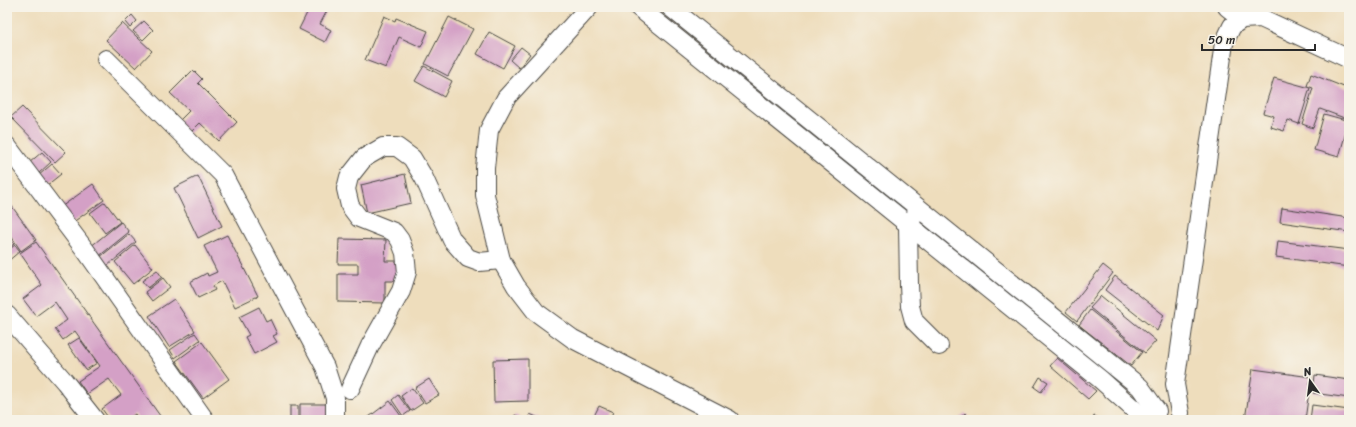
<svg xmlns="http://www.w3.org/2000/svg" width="1356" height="427" font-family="Sriracha,sans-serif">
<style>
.building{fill:#d4a0c6}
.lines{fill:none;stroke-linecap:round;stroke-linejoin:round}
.minor-casing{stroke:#484641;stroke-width:20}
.minor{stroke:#fff;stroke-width:18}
</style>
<rect width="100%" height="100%" fill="#f7f3e8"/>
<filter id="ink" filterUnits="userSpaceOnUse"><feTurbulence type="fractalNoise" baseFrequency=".025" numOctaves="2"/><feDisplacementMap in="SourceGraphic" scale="8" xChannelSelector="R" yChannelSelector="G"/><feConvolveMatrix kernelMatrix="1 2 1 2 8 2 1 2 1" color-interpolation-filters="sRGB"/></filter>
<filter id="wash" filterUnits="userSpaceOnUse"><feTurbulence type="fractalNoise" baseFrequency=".012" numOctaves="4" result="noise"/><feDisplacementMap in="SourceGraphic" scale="16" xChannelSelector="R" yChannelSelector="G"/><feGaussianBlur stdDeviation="0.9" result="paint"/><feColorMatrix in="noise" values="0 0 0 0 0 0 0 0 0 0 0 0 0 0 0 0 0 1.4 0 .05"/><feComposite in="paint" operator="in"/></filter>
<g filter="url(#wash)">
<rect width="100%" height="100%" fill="#eeddbc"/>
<g id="blocks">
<g class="building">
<polygon points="310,7 329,7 320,24 331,30 325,42 299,29"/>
<polygon points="132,15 137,21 130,28 125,22"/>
<polygon points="384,16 395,21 396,18 428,31 421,47 399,37 386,68 365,60"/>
<polygon points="449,17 473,29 448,76 425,64"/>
<polygon points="144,21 153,30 143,40 133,31"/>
<polygon points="122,23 152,51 136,68 106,40"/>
<polygon points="489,32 515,46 503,68 477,54"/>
<polygon points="521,47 530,54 519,68 510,60"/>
<polygon points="424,66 452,81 444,97 415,81"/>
<polygon points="193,70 202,79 198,83 237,122 219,141 200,123 189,134 178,122 189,111 170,93"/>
<polygon points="1311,74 1349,89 1349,111 1347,119 1320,109 1313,128 1302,124 1313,88 1307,86"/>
<polygon points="1274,78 1310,88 1299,124 1288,120 1284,131 1271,127 1274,116 1263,113"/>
<polygon points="7,91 12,96 7,101"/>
<polygon points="22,107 66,152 55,162 11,117"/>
<polygon points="1324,114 1349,121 1339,157 1314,150"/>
<polygon points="42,152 51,162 38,174 29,163"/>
<polygon points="52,164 61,174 46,186 38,176"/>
<polygon points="405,174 411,203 367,213 361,185"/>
<polygon points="198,176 222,226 198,238 174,188"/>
<polygon points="93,184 104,200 72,223 61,207"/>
<polygon points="105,202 120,222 105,233 90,213"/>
<polygon points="11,205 36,240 21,251 7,230 7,208"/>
<polygon points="1282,208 1349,218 1349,232 1280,222"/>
<polygon points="121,222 129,232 98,257 90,247"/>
<polygon points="7,233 14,244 7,249"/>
<polygon points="129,234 136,242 107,266 100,257"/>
<polygon points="227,235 258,296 235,307 222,281 213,286 215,290 198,298 190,282 207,273 208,276 217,272 204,246"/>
<polygon points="339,239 386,240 385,261 398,261 398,281 385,281 385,303 338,302 338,274 358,274 358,264 338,264"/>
<polygon points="1278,241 1349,250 1349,267 1276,257"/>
<polygon points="36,242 163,420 139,420 135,414 127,420 110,420 102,409 121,395 109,379 87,394 78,381 100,366 75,331 63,340 55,329 67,320 55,302 36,316 23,299 42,285 20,253"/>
<polygon points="15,245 20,251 7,262 7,251"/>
<polygon points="135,245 153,268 133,284 115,262"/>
<polygon points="1103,265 1113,273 1077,321 1066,312"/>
<polygon points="157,270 162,277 148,288 142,281"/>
<polygon points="1115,276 1164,315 1157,331 1105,290"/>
<polygon points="163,278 170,287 152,301 145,292"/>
<polygon points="1101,296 1156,341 1145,353 1090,308"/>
<polygon points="174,299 195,331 169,347 149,316"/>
<polygon points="259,307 266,321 270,319 277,334 273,336 277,342 254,354 245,337 249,335 239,317"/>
<polygon points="1090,310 1142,352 1131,366 1079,325"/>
<polygon points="195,333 200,340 175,358 170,350"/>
<polygon points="79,338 97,363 86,370 68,345"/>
<polygon points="202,342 229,379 203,398 176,361"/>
<polygon points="1057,358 1096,391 1088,399 1050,366"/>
<polygon points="528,359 528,401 494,402 493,360"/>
<polygon points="1253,369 1311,377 1305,420 1245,419"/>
<polygon points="1315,375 1349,380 1349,398 1313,393"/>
<polygon points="1040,377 1048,382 1041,392 1034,387"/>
<polygon points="429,379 439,395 425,403 415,388"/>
<polygon points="412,388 423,403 411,411 401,396"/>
<polygon points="398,395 410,411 403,416 392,400"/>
<polygon points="390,401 404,420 365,420"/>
<polygon points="300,404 330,404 329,420 300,420"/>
<polygon points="1312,405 1349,410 1349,420 1310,420"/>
<rect x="290" y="406" width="8" height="13"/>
<polygon points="599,406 613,412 609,420 592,420"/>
<polygon points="965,413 971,420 958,420"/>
<polygon points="530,414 543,420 527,420"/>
<polygon points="515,415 525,420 512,420"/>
<polygon points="1094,416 1103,420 1093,420"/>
</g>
</g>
</g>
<g filter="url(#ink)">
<use href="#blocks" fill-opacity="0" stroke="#484641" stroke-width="1"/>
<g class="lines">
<g class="minor-casing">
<g id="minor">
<polyline points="589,7 506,98 489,130 485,168 485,195 501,260 516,286 536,312 573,339 730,420"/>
<polyline points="638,7 1100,379 1146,420"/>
<polyline points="670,7 1140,387 1157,411"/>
<polyline points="1227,7 1242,19"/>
<polyline points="106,59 223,175 325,367 335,398 335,420"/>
<polyline points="7,146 86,251 205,420"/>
<polyline points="912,219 908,225 909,285 910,306 914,321 939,346"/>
<polyline points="7,315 65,382 95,420"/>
<polyline points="350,389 370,346 401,291 407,272 405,253 400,240 394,232 359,218 350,206 346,189 349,177 364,158 383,147 397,147 412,158 424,178 452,240 468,258 479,262 501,260"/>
<polyline points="1180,413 1175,384 1224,43 1232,26 1242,19 1261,18 1349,59"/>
</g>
</g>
<use href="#minor" class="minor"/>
</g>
</g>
<rect width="1356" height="427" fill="none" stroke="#f7f3e8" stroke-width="24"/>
<g transform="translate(1310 381) rotate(346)" stroke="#f7f3e8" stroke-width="3" paint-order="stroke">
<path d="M0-3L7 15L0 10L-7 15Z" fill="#2b2b2b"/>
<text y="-6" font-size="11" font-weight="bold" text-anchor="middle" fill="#2b2b2b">N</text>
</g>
<path d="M1202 44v6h113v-6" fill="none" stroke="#2b2b2b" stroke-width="2"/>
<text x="1208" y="44" font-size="12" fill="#2b2b2b" stroke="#f7f3e8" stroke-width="3" paint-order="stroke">50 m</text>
</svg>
